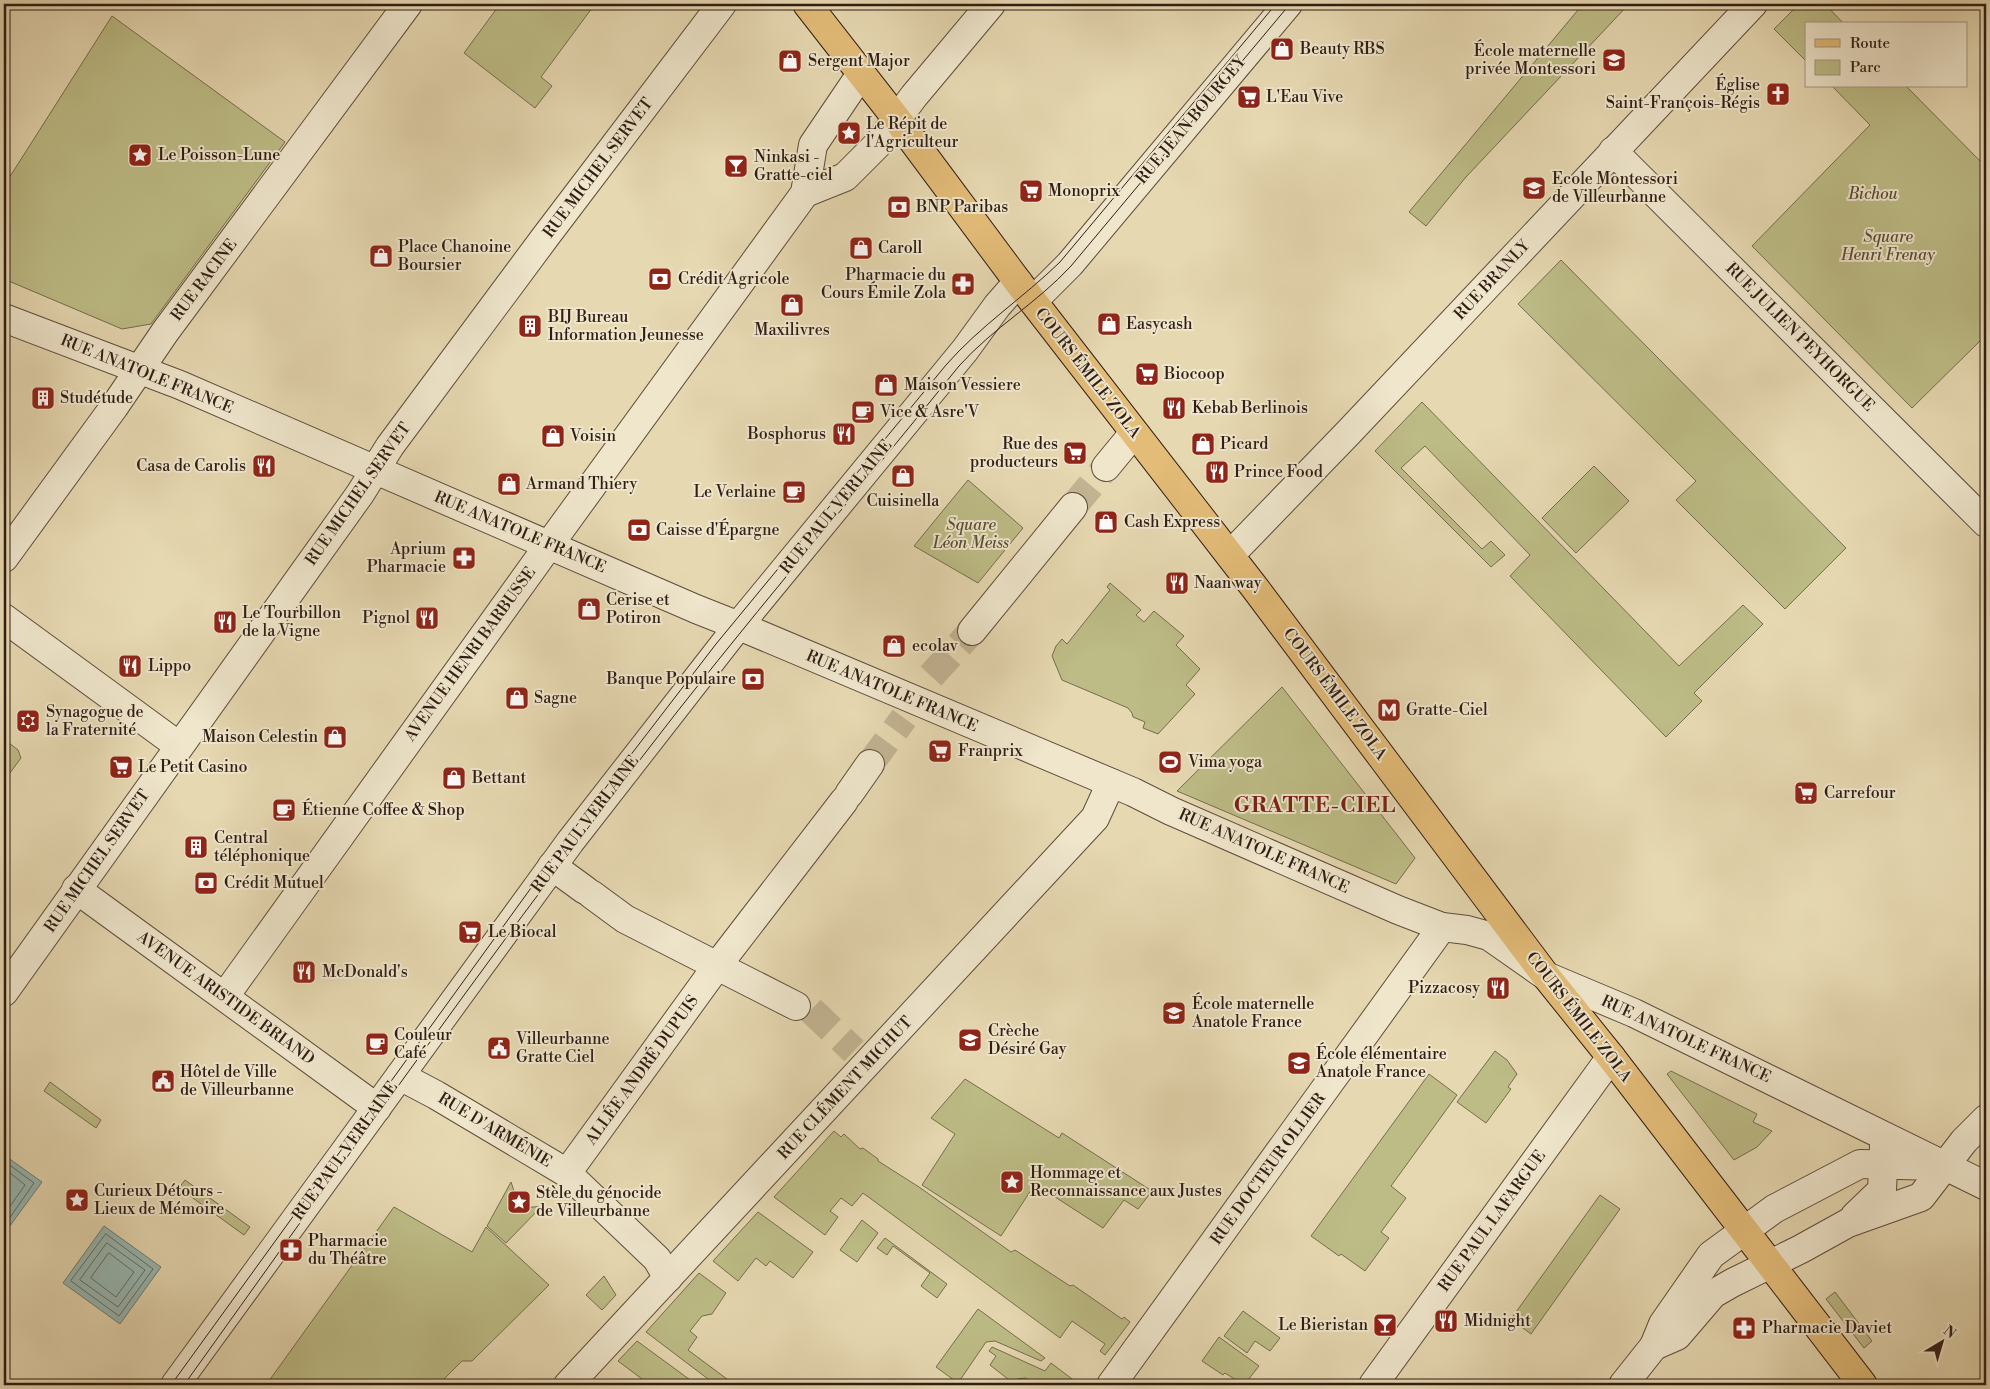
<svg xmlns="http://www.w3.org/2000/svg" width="1990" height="1389" font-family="'Libre Bodoni',serif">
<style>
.green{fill:#bdbc86;stroke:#766c4e}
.water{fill:#97b8b3;stroke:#6e7a74}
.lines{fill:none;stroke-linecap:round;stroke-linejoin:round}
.shore{stroke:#646a64;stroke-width:1}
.minor-tunnel{stroke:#c2b392;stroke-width:28;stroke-dasharray:28 14;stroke-linecap:butt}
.minor-casing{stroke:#5e4c3c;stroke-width:30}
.major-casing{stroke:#301d15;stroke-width:30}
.minor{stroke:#efe6cc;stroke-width:28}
.major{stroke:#e3bc78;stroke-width:28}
.tram{stroke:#301d15;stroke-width:1}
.labels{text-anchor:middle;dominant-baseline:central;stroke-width:4;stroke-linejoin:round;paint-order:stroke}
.poi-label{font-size:16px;fill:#301d15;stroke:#efe6cc;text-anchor:start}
.street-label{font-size:16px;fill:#301d15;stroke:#efe6cc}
.park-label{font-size:16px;font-style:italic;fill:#5a4d37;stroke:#efe6cc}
.district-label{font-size:21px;font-weight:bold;letter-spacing:1px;fill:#7a1f14;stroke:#efe6cc}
</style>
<rect width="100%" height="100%" fill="#e6d8b1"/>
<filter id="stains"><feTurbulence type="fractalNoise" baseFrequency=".004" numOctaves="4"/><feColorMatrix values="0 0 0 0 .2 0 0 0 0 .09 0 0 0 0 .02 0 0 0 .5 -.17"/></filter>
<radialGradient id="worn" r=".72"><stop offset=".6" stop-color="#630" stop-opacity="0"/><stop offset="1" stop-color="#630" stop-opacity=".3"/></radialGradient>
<g class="green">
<polygon points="500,4 595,4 541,77 552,86 535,108 464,53"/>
<polygon points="1583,4 1629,4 1466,177 1426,226 1409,212"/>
<polygon points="1799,4 1825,4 1844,24 1806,24 1806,61 1774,29"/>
<polygon points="112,16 285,142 151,324 122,329 4,279 4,186"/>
<polygon points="1832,86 1906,86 1986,167 1986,345 1981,340 1912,408 1752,246 1870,125"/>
<polygon points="1561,260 1846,548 1785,609 1676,500 1696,481 1518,304"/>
<polygon points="1422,402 1679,666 1743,605 1763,624 1694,693 1702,701 1666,737 1510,576 1530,555 1425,446 1401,468 1482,549 1491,541 1505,555 1491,567 1375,451"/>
<polygon points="1594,466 1629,501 1576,553 1542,518"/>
<polygon points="968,480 1023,528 978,583 914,546"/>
<polygon points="1110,583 1141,610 1136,615 1144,622 1154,611 1184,636 1176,645 1200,669 1186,685 1195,694 1158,734 1143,728 1145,722 1133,717 1132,713 1128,708 1062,680 1052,656 1056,646 1062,639 1067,644 1110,590 1107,587"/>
<polygon points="1282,687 1415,858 1396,884 1177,791"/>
<polygon points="4,739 18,750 21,758 4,781"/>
<polygon points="1495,1051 1507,1060 1517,1074 1508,1087 1511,1089 1486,1123 1457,1102"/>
<polygon points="1671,1071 1757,1114 1753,1122 1772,1131 1757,1147 1734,1160 1667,1074"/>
<polygon points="1429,1074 1457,1095 1391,1186 1406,1198 1381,1232 1389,1238 1365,1271 1341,1254 1339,1256 1311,1236"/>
<polygon points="965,1079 1059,1138 1062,1133 1152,1191 1138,1209 1124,1200 1103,1228 1035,1184 1001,1236 922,1185 955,1134 931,1118"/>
<polygon points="50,1082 101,1120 96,1128 44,1091"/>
<polygon points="834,1131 841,1137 844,1134 860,1149 863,1148 878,1159 878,1161 919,1187 1011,1252 1015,1250 1070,1286 1073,1285 1122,1319 1124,1317 1130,1322 1105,1355 1100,1351 1105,1344 1072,1321 1060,1338 863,1193 852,1206 841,1198 830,1211 838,1217 825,1235 774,1197"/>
<polygon points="185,1180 250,1227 244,1235 179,1188"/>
<path d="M511,1182C515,1192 516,1209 534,1207C537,1207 539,1206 542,1206L506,1243L487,1226Z"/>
<polygon points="1600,1195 1620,1209 1531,1334 1511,1319"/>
<polygon points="394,1207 472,1252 486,1227 549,1285 472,1361 462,1361 438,1385 266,1385"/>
<polygon points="758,1212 813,1252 793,1278 770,1261 766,1266 756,1258 738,1281 713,1261"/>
<polygon points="862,1220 878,1233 857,1262 840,1250"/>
<polygon points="885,1238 947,1284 937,1298 921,1286 930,1273 893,1246 887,1255 877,1248"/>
<polygon points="699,1273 726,1293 712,1314 702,1316 690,1331 697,1337 688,1350 735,1385 716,1385 646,1332"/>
<polygon points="604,1276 616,1295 602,1310 586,1295"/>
<polygon points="1835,1292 1872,1341 1864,1348 1826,1299"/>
<polygon points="978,1309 1045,1358 1041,1361 995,1341 986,1342 958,1383 936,1367"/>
<polygon points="1243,1311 1280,1338 1270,1351 1255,1341 1247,1353 1224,1336"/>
<polygon points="1219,1337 1259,1366 1244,1385 1225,1373 1223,1375 1202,1361"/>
<polygon points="637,1341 697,1385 650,1385 618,1361"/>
<polygon points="992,1347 1045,1371 1051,1363 1080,1385 1043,1385 1025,1378 1017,1379 1013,1383 990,1365 996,1356 989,1351"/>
</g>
<g class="water">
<polygon points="4,1155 42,1182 4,1234"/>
<polygon points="104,1226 161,1267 120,1324 63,1283"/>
</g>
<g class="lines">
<g class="shore">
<polyline points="4,1161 34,1183 4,1226"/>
<polyline points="4,1168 25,1185 4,1215"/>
<polygon points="106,1234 153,1269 119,1316 71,1281"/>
<polygon points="107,1243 145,1270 118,1307 80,1280"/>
<polygon points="109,1253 134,1272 116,1297 91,1278"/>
</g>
<g class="minor-tunnel">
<polyline points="1073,507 1106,467"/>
<polyline points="931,676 972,631"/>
<polyline points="870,764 904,718"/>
<polyline points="811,1010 854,1051"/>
</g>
<g class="minor-casing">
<g id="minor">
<polyline points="1613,151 1986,523"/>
<polyline points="805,193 845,177 878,144 914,96 991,4"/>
<polyline points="1033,301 1070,264 1288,4"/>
<polyline points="4,318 180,385 696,609 744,628 1133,792 1171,811 1398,910 1442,927 1467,930 1489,936 1546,976 1634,1013 1986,1186"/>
<polyline points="1106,467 1129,439 1136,435"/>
<polyline points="1230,555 1349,432 1753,4"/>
<polyline points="4,558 114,407 165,332 408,4"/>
<polyline points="4,618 179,746"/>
<polyline points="972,631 1073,507"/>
<polyline points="849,794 870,764"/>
<polyline points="552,866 585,890"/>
<polyline points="76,889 377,1108"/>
<polyline points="591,894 625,919 796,1006"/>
<polyline points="4,992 360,494 390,446 546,236 722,4"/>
<polyline points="225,996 549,545 805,193 813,145 861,74"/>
<polyline points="400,1076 436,1095 567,1173 657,1259 668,1278"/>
<polyline points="567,1173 717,966 844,801"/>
<polyline points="1855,1216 1882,1190 1884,1146"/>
<polyline points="1654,1346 1677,1336 1713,1294 1732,1283 1801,1249 1848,1223 1921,1197 1964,1141 1986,1119"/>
<polyline points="175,1385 570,842 739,625 965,350 997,306 1018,282"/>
<polyline points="568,1385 1095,818 1111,783"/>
<polyline points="1111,1385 1442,927"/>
<polyline points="1373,1385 1611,1057"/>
<polyline points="1623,1385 1654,1346 1663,1324 1711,1255 1774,1209 1860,1164 1937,1166"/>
</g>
</g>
<g class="major-casing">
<polyline id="major" points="807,4 896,118 1018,282 1255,588 1546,976 1611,1057 1863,1385"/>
</g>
<use href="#minor" class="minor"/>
<use href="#major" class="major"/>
<g class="tram">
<path d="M171,1385L573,830L716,644L946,365C980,326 1023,298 1060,262L1276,4"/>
<path d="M184,1385C334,1176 482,965 639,761C742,626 853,498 959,366C993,328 1037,303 1071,266L1290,4"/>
</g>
</g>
<defs>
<g id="shop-square" transform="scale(1.25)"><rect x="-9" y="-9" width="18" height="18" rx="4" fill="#8f2418" stroke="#efe6cc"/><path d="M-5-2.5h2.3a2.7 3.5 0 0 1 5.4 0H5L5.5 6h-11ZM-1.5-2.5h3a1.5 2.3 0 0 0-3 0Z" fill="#fff"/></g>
<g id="school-square" transform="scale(1.25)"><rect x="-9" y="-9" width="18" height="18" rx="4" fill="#8f2418" stroke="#efe6cc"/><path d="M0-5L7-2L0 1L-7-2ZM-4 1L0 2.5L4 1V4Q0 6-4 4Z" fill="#fff"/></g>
<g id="church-square" transform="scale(1.25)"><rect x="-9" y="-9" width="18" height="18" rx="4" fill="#8f2418" stroke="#efe6cc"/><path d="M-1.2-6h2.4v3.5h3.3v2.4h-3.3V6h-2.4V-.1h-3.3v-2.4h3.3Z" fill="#fff"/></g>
<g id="supermarket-square" transform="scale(1.25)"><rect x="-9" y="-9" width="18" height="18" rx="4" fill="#8f2418" stroke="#efe6cc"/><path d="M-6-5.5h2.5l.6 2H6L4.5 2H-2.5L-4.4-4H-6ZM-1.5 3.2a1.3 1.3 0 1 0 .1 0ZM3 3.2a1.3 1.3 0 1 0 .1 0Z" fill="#fff"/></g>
<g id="sight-square" transform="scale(1.25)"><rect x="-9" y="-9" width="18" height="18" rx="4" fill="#8f2418" stroke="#efe6cc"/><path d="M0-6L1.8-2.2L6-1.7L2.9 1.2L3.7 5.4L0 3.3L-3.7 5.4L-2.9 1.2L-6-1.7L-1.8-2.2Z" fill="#fff"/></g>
<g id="bar-square" transform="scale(1.25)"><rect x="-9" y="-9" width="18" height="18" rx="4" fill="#8f2418" stroke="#efe6cc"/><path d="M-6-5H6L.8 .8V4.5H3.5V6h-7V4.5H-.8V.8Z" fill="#fff"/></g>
<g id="bank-square" transform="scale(1.25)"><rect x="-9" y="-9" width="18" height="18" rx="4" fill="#8f2418" stroke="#efe6cc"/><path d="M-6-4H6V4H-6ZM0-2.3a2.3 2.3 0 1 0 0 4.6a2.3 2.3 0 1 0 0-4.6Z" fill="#fff"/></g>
<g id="pharmacy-square" transform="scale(1.25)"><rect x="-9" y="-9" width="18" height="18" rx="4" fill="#8f2418" stroke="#efe6cc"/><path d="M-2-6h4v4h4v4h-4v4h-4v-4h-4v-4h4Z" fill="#fff"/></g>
<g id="building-square" transform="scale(1.25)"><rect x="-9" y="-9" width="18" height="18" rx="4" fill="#8f2418" stroke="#efe6cc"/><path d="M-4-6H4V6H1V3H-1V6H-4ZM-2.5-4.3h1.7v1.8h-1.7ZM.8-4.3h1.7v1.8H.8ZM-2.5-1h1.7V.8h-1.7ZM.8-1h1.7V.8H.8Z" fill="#fff"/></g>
<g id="restaurant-square" transform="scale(1.25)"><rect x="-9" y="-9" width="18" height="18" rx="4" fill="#8f2418" stroke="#efe6cc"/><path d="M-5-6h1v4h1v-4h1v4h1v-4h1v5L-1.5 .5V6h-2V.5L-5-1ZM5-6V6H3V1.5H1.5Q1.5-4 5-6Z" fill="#fff"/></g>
<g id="cafe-square" transform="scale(1.25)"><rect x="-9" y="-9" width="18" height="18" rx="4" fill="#8f2418" stroke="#efe6cc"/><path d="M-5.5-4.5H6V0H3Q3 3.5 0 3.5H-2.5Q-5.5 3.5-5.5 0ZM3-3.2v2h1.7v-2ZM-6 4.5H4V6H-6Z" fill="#fff"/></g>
<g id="metro-square" transform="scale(1.25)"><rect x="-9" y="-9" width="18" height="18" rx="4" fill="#8f2418" stroke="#efe6cc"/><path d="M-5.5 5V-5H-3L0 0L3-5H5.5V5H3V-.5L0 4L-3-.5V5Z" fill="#fff"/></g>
<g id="synagogue-square" transform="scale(1.25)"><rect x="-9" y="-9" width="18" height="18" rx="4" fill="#8f2418" stroke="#efe6cc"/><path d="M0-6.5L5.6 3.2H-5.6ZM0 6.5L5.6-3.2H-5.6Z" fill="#fff"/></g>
<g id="stadium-square" transform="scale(1.25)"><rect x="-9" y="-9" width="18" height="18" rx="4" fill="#8f2418" stroke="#efe6cc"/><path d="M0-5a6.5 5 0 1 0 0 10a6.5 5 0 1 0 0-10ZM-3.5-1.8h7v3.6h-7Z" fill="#fff"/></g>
<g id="civic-square" transform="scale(1.25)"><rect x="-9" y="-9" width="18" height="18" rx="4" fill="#8f2418" stroke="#efe6cc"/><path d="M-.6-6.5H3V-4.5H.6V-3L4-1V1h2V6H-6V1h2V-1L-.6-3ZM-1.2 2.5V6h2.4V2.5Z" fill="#fff"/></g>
</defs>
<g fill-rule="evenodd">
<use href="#shop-square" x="1282" y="49"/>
<use href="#school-square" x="1614" y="60"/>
<use href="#shop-square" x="790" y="61"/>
<use href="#church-square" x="1778" y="94"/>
<use href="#supermarket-square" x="1249" y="97"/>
<use href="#sight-square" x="849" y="133"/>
<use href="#sight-square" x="140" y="155"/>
<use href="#bar-square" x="736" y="166"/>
<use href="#school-square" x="1534" y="188"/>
<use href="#supermarket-square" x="1031" y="191"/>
<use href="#bank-square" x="899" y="207"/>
<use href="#shop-square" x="861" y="248"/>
<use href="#shop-square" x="381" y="256"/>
<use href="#bank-square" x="660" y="279"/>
<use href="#pharmacy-square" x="963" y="284"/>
<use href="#shop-square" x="792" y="305"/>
<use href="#shop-square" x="1109" y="324"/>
<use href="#building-square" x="530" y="326"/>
<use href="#supermarket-square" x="1147" y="374"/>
<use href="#shop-square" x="886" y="385"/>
<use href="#building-square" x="43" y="398"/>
<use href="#restaurant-square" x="1174" y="408"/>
<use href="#cafe-square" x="863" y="412"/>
<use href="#restaurant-square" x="844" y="434"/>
<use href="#shop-square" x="553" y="436"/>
<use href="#shop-square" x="1203" y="444"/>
<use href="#supermarket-square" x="1075" y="453"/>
<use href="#restaurant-square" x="264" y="466"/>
<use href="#restaurant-square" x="1217" y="472"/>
<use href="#shop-square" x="903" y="476"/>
<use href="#shop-square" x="509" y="484"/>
<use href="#cafe-square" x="794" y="492"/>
<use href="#shop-square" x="1106" y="522"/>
<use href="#bank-square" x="639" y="530"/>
<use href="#pharmacy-square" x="464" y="558"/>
<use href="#restaurant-square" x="1177" y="583"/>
<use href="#shop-square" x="589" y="609"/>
<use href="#restaurant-square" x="427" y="618"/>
<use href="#restaurant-square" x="225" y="622"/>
<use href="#shop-square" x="894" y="646"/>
<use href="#restaurant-square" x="130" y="666"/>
<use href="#bank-square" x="753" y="679"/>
<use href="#shop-square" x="517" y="698"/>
<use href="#metro-square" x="1389" y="710"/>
<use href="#synagogue-square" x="28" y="721"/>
<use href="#shop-square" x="335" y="737"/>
<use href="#supermarket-square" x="940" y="751"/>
<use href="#stadium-square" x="1170" y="762"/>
<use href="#supermarket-square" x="121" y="767"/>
<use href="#shop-square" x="454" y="778"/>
<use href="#supermarket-square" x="1806" y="793"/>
<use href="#cafe-square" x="284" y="810"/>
<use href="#building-square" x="196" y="847"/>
<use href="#bank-square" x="206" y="883"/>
<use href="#supermarket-square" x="470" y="932"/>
<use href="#restaurant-square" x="304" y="972"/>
<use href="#restaurant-square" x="1498" y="988"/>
<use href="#school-square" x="1174" y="1013"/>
<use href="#school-square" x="970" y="1040"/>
<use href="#cafe-square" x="377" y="1044"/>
<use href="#civic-square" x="499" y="1048"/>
<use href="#school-square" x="1299" y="1063"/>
<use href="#civic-square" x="163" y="1081"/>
<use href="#sight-square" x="1012" y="1182"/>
<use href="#sight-square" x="77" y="1200"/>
<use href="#sight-square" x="519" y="1202"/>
<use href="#pharmacy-square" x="291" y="1250"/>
<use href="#restaurant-square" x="1446" y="1321"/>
<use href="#bar-square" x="1385" y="1325"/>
<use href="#pharmacy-square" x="1744" y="1328"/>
</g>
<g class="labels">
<g class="poi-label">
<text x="1300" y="49">Beauty RBS</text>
<text x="1596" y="51" text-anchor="end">École maternelle<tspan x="1596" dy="18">privée Montessori</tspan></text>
<text x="808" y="61">Sergent Major</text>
<text x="1760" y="85" text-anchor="end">Église<tspan x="1760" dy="18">Saint-François-Régis</tspan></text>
<text x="1266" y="97">L'Eau Vive</text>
<text x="866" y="124">Le Répit de<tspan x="866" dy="18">l'Agriculteur</tspan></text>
<text x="158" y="155">Le Poisson-Lune</text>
<text x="754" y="157">Ninkasi -<tspan x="754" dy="18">Gratte-ciel</tspan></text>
<text x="1552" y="179">Ecole Montessori<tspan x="1552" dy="18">de Villeurbanne</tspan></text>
<text x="1048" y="191">Monoprix</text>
<text x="916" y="207">BNP Paribas</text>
<text x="398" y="247">Place Chanoine<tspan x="398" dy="18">Boursier</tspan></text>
<text x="878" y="248">Caroll</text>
<text x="946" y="275" text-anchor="end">Pharmacie du<tspan x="946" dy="18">Cours Émile Zola</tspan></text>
<text x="678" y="279">Crédit Agricole</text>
<text x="548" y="317">BIJ Bureau<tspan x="548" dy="18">Information Jeunesse</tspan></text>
<text x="1126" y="324">Easycash</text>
<text x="792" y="330" text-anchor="middle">Maxilivres</text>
<text x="1164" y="374">Biocoop</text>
<text x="904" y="385">Maison Vessiere</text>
<text x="60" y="398">Studétude</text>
<text x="1192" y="408">Kebab Berlinois</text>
<text x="880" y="412">Vice &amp; Asre'V</text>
<text x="826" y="434" text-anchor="end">Bosphorus</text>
<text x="570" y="436">Voisin</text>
<text x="1058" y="444" text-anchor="end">Rue des<tspan x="1058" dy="18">producteurs</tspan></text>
<text x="1220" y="444">Picard</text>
<text x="246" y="466" text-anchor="end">Casa de Carolis</text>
<text x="1234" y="472">Prince Food</text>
<text x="526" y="484">Armand Thiery</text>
<text x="776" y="492" text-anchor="end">Le Verlaine</text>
<text x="903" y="501" text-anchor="middle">Cuisinella</text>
<text x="1124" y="522">Cash Express</text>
<text x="656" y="530">Caisse d'Épargne</text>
<text x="446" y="549" text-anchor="end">Aprium<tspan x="446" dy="18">Pharmacie</tspan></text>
<text x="1194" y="583">Naan way</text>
<text x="606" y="600">Cerise et<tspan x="606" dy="18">Potiron</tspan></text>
<text x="242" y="613">Le Tourbillon<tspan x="242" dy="18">de la Vigne</tspan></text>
<text x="410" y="618" text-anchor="end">Pignol</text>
<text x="912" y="646">ecolav</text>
<text x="148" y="666">Lippo</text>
<text x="736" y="679" text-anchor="end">Banque Populaire</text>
<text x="534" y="698">Sagne</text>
<text x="1406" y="710">Gratte-Ciel</text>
<text x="46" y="712">Synagogue de<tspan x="46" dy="18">la Fraternité</tspan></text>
<text x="318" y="737" text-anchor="end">Maison Celestin</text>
<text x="958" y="751">Franprix</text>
<text x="1188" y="762">Vima yoga</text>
<text x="138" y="767">Le Petit Casino</text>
<text x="472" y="778">Bettant</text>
<text x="1824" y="793">Carrefour</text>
<text x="302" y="810">Étienne Coffee &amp; Shop</text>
<text x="214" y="838">Central<tspan x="214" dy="18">téléphonique</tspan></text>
<text x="224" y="883">Crédit Mutuel</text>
<text x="488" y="932">Le Biocal</text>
<text x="322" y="972">McDonald's</text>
<text x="1480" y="988" text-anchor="end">Pizzacosy</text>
<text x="1192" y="1004">École maternelle<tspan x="1192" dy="18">Anatole France</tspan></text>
<text x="988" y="1031">Crèche<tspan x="988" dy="18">Désiré Gay</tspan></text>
<text x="394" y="1035">Couleur<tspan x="394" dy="18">Café</tspan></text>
<text x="516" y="1039">Villeurbanne<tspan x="516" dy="18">Gratte Ciel</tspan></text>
<text x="1316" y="1054">École élémentaire<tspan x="1316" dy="18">Anatole France</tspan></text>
<text x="180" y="1072">Hôtel de Ville<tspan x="180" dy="18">de Villeurbanne</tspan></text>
<text x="1030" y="1173">Hommage et<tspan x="1030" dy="18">Reconnaissance aux Justes</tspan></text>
<text x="94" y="1191">Curieux Détours -<tspan x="94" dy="18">Lieux de Mémoire</tspan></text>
<text x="536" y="1193">Stèle du génocide<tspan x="536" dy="18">de Villeurbanne</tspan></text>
<text x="308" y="1241">Pharmacie<tspan x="308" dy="18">du Théâtre</tspan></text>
<text x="1464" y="1321">Midnight</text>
<text x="1368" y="1325" text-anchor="end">Le Bieristan</text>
<text x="1762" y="1328">Pharmacie Daviet</text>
</g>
<g class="street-label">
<text transform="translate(1191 120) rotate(-50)">RUE JEAN BOURGEY</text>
<text transform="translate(598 168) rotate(-53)">RUE MICHEL SERVET</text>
<text transform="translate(204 280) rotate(-53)">RUE RACINE</text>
<text transform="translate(1492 280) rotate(-47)">RUE BRANLY</text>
<text transform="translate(1800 337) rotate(45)">RUE JULIEN PEYHORGUE</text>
<text transform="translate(1088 373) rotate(52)">COURS ÉMILE ZOLA</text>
<text transform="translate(147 374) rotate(22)">RUE ANATOLE FRANCE</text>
<text transform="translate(358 494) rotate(-55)">RUE MICHEL SERVET</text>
<text transform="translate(836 507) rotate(-51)">RUE PAUL VERLAINE</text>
<text transform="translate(520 532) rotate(23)">RUE ANATOLE FRANCE</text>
<text transform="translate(470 654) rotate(-54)">AVENUE HENRI BARBUSSE</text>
<text transform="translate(892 691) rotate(23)">RUE ANATOLE FRANCE</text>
<text transform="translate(1335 694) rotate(53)">COURS ÉMILE ZOLA</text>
<text transform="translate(585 824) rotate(-53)">RUE PAUL VERLAINE</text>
<text transform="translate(1264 851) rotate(24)">RUE ANATOLE FRANCE</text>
<text transform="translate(97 861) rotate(-55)">RUE MICHEL SERVET</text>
<text transform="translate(226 998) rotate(36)">AVENUE ARISTIDE BRIAND</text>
<text transform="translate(1579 1017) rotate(52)">COURS ÉMILE ZOLA</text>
<text transform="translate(1686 1039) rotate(25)">RUE ANATOLE FRANCE</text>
<text transform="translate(642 1070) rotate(-54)">ALLÉE ANDRÉ DUPUIS</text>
<text transform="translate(845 1088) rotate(-47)">RUE CLÉMENT MICHUT</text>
<text transform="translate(495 1130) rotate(31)">RUE D'ARMÉNIE</text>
<text transform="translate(345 1151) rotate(-54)">RUE PAUL VERLAINE</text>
<text transform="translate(1268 1169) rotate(-54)">RUE DOCTEUR OLLIER</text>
<text transform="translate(1492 1221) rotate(-54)">RUE PAUL LAFARGUE</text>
</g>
<g class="park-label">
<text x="1873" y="194">Bichou</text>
<text x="1888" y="237">Square<tspan x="1888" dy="18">Henri Frenay</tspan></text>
<text x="971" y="525">Square<tspan x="971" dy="18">Léon Meiss</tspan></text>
</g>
<g class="district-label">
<text x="1315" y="806">GRATTE-CIEL</text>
</g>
</g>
<rect width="1990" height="1389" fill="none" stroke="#e6d8b1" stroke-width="20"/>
<rect x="5" y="5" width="1980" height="1379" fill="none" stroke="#301d15" stroke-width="2.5"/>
<rect x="10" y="10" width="1970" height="1369" fill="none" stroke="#301d15"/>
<rect x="1805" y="22" width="162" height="65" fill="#efe6cc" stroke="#a39683"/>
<rect x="1815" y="39" width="25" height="8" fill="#e3bc78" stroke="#a39683"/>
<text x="1850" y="48" font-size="15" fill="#301d15">Route</text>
<rect x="1815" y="60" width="25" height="15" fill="#bdbc86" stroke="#a39683"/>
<text x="1850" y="72" font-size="15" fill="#301d15">Parc</text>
<g transform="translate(1942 1342) rotate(38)" stroke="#efe6cc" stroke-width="4" paint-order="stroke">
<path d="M0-4L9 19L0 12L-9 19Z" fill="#301d15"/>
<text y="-8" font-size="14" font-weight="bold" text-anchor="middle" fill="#301d15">N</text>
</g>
<rect width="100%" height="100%" filter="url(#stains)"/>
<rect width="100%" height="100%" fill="url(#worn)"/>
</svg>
